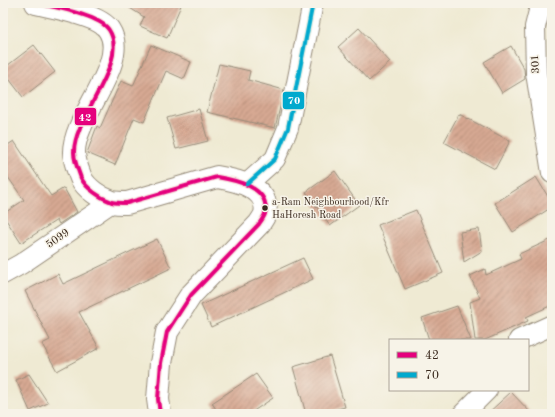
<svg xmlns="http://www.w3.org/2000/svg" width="555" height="417" font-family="'Old Standard TT',serif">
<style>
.building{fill:url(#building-hatch)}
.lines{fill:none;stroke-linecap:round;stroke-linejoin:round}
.street-casing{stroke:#958a78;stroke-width:22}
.secondary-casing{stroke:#958a78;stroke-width:24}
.street{stroke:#fff;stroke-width:20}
.secondary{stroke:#fff;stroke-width:22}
.bus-1-casing{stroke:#f7f3e8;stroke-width:7}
.bus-2-casing{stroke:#f7f3e8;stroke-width:7}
.bus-1{stroke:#e5007d;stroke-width:4}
.bus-2{stroke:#00a9ce;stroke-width:4}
.bus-dot{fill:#3b2a1e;stroke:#f7f3e8;stroke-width:1.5}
.labels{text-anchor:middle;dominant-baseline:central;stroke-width:3;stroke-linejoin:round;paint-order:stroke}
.bus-label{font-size:10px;fill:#3b2a1e;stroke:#f7f3e8;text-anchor:start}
.street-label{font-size:11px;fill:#3b2a1e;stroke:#f7f3e8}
.line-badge{stroke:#f7f3e8;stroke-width:1.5}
.badge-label{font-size:11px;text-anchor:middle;font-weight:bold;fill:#fff}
</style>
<defs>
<pattern id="building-hatch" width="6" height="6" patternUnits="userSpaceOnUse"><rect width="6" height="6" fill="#d7a993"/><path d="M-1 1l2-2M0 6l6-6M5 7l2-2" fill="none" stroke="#b08a77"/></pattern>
</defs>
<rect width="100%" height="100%" fill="#f7f3e8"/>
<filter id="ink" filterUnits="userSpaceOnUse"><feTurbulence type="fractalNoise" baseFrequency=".025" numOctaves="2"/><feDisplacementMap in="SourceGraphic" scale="8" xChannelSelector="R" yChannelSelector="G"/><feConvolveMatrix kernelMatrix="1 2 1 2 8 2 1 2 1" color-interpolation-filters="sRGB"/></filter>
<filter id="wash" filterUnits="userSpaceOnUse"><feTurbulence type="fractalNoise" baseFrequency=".012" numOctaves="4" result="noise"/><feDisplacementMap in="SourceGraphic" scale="16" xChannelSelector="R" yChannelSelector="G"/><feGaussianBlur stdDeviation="0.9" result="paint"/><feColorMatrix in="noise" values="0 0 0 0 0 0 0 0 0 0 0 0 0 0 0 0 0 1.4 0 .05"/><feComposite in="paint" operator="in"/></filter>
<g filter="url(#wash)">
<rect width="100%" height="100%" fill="#efead3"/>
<g id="blocks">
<g class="building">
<polygon points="122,3 182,3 167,38 140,26 144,17"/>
<polygon points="359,28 390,62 369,81 338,47"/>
<polygon points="34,45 55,72 23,97 3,71 3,69"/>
<polygon points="151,45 191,62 184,79 166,71 144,122 134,118 115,165 87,153 97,126 100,128 121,81 133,86"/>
<polygon points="511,46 524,69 525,79 502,93 484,62"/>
<polygon points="219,64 250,71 248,80 284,90 275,128 207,112"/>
<polygon points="199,109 208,141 176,149 167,118"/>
<polygon points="459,114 510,141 495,169 444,142"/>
<polygon points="14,141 51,196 64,188 77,212 59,224 57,220 21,243 3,215 3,214 24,200 3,170 3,148"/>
<polygon points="335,171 359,205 330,226 306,192"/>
<polygon points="536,177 552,203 552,207 513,232 495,203"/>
<polygon points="416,210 443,273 405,289 378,225"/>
<polygon points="479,229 482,251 464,262 460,232"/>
<polygon points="157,239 171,268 79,312 99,348 57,371 42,344 50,340 25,291 58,274 63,284"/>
<polygon points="552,239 552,305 526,317 528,321 485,340 475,340 470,302 480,298 470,276 485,269 486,275 521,259 519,254"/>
<polygon points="303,258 313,279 211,327 201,305"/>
<polygon points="457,306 471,340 429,340 422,318"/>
<polygon points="330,356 345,407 319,414 306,414 293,367"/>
<polygon points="29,374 48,403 30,411 16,380"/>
<polygon points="256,374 273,398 249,414 219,414 212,403"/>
<polygon points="511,392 532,414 487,414"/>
</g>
</g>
</g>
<g filter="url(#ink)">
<use href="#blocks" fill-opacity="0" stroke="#958a78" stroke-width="1"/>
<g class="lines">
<g class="street-casing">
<g id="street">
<polyline points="541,3 535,27 536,73 552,173"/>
<polyline points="247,184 275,159 288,128 313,3"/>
<polyline points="3,274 21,264 112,202"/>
<polyline points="519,340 552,325"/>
<polyline points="463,414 487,390"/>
</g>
</g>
<g class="secondary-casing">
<path id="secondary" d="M36,3C53,7 100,15 109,30C130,62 74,116 74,152C74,161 78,170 81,178C86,188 100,198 112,202C116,203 122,203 127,203L217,177C235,180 271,187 265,214C264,217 261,221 259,224L191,295L167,332L161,363L158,399L160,414"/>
</g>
<use href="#street" class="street"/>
<use href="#secondary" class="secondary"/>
<g class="bus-1-casing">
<path id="bus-1" d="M36,3C53,7 100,15 109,30C130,62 74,116 74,152C74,161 78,170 81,178C86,188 100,198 112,202C116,203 122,203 127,203L217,177C235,180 271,187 265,214C264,217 261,221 259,224L191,295L167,332L161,363L158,399L160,414"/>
</g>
<g class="bus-2-casing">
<polyline id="bus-2" points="247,184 275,159 288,128 313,3"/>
</g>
<use href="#bus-1" class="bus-1"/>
<use href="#bus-2" class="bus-2"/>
</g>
</g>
<circle class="bus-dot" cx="265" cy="208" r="3.5"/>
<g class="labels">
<g class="bus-label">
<text x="272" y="202">a-Ram Neighbourhood/Kfr<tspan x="272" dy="13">HaHoresh Road</tspan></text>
</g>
<g class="street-label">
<text transform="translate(536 64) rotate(-93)">301</text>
<text transform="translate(58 239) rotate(-35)">5099</text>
</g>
</g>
<g class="line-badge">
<rect x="282" y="91" width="23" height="19" rx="4" fill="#00a9ce"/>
<rect x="74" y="107" width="23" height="19" rx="4" fill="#e5007d"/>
</g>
<g class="badge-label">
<text x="294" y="104">70</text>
<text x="85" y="121">42</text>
</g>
<rect width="555" height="417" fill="none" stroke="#f7f3e8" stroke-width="16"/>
<rect x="389" y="339" width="140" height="52" fill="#f7f3e8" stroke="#aca397"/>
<rect x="397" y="352" width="20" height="6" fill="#e5007d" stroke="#aca397"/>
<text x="425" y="359" font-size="12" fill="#3b2a1e">42</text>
<rect x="397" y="372" width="20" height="6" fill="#00a9ce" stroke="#aca397"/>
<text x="425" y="379" font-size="12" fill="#3b2a1e">70</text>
</svg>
